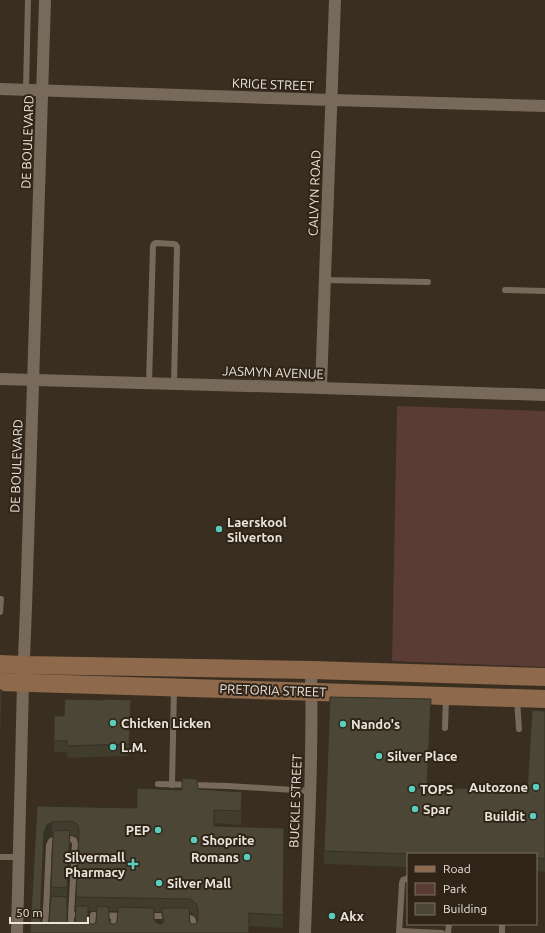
<svg xmlns="http://www.w3.org/2000/svg" width="545" height="933" font-family="Ubuntu,sans-serif">
<style>
.green{fill:#5a3b36}
.lines{fill:none;stroke-linecap:round;stroke-linejoin:round}
.lane{stroke:#776a5b;stroke-width:6}
.street{stroke:#776a5b;stroke-width:12}
.secondary{stroke:#8e694c;stroke-width:18}
.wall{fill:#403c2e;fill-rule:evenodd}
.shaded-wall{fill:#343125}
.building{fill:#4b4635;stroke:#343125;fill-rule:evenodd}
.poi-dot{fill:#59cebf;stroke:#2f2417;stroke-width:1.5}
.labels{text-anchor:middle;dominant-baseline:central;stroke-width:4;stroke-linejoin:round;paint-order:stroke}
.street-label{font-size:13px;fill:#ebe4db;stroke:#2f2417}
.poi-label{font-size:13px;font-weight:bold;fill:#ebe4db;stroke:#2f2417;text-anchor:start}
</style>
<rect width="100%" height="100%" fill="#392e20"/>
<polygon class="green" points="397,406 545,411 545,667 392,661"/>
<g class="lines">
<g class="lane">
<polyline points="26,90 28,0"/>
<polyline points="325,280 428,282"/>
<polyline points="505,290 545,291"/>
<polyline points="149,383 153,246 154,244 156,243 174,244 176,245 177,247 174,384"/>
<polyline points="0,612 1,599"/>
<polyline points="517,700 519,729"/>
<polyline points="445,728 446,698"/>
<polyline points="158,784 228,786 310,791"/>
<polyline points="172,785 174,688"/>
<polyline points="0,857 19,857"/>
<polyline points="147,916 170,916"/>
<path d="M181,917C195,917 194,919 194,932L193,933"/>
<polyline points="400,931 442,933"/>
<polyline points="45,933 49,845 51,841 53,840 71,839 74,840 75,844 71,915"/>
<polyline points="71,933 71,915 76,915"/>
<polyline points="92,933 93,915 124,916"/>
<polyline points="113,933 114,916"/>
<polyline points="399,933 402,883 403,880 408,878"/>
<polyline points="448,933 449,924"/>
<polyline points="502,933 502,924"/>
</g>
<g class="street">
<polyline points="0,89 332,100 545,106"/>
<polyline points="0,379 321,388 545,395"/>
<polyline points="321,388 335,0"/>
<polyline points="17,933 23,683 26,608 45,0"/>
<path d="M305,933C308,846 313,758 311,670"/>
</g>
<g class="secondary">
<polyline points="0,664 24,665 311,670 545,677"/>
<polyline points="0,682 545,699"/>
</g>
</g>
<g class="wall">
<polygon points="131,711 129,756 67,758 67,752 54,752 54,716 64,716"/>
<polygon points="431,711 428,787 527,791 545,711 545,872 536,871 536,854 408,854 408,867 324,864 324,851"/>
<path d="M198,789L242,805L241,825L214,823V826L284,828L283,928L249,926L30,933L37,806L137,808L182,790ZM70,835L76,836L78,839L79,841L75,922L73,924H71L68,923L67,920V901ZM52,836H53L49,920L47,924L42,923L41,921L44,845L47,839ZM88,911H97L96,922L94,924H91L88,922ZM109,911H118L117,922L115,924H112L110,923L109,921ZM154,912H162V923L160,924L157,923L154,919ZM190,912L194,915L197,918L198,921L195,924H191L190,923Z"/>
</g>
<g class="shaded-wall">
<polygon points="431,699 431,711 427,800 427,787"/>
<polygon points="242,792 242,805 241,825 241,811"/>
<polygon points="52,822 52,836 47,839 44,845 40,933 40,920 44,832 47,825"/>
<polygon points="70,830 70,844 67,901 67,888"/>
</g>
<g class="building">
<polygon points="0,690 2,690 0,764"/>
<polygon points="330,697 431,699 427,787 527,791 532,710 545,711 545,859 536,858 536,854 411,854 324,851"/>
<polygon points="65,699 104,700 104,699 131,700 129,744 67,746 67,741 54,741 54,716 64,716"/>
<path d="M182,778L197,779L198,789L242,792L241,811L214,810V826L284,828L283,915L249,913V933H30L37,806L137,808V788L182,790ZM71,821L76,823L78,826L79,831L76,897L190,899L194,902L197,905L198,910V919L197,922L195,924H191L190,923L189,921L190,912L188,908H162V915L164,920L163,923L160,924L157,923L154,919V908L118,907L117,922L115,924H112L110,923L109,920V907L97,906L96,922L94,924H91L88,922V906H76L75,922L73,924H71L68,923L67,920V897L51,896L49,920L47,924L42,923L40,920L44,832L47,825L52,822Z"/>
<polygon points="70,830 67,888 51,887 53,833 54,831"/>
</g>
<g class="poi-dot">
<circle cx="219" cy="529" r="4"/>
<circle cx="113" cy="723" r="4"/>
<circle cx="343" cy="724" r="4"/>
<circle cx="113" cy="747" r="4"/>
<circle cx="379" cy="756" r="4"/>
<circle cx="536" cy="787" r="4"/>
<circle cx="412" cy="789" r="4"/>
<circle cx="415" cy="809" r="4"/>
<circle cx="533" cy="816" r="4"/>
<circle cx="158" cy="830" r="4"/>
<circle cx="194" cy="840" r="4"/>
<circle cx="247" cy="857" r="4"/>
<path d="M131 858h4v4h4v4h-4v4h-4v-4h-4v-4h4z"/>
<circle cx="159" cy="883" r="4"/>
<circle cx="332" cy="916" r="4"/>
</g>
<g class="labels">
<g class="street-label">
<text transform="translate(273 84) rotate(2)">KRIGE STREET</text>
<text transform="translate(27 142) rotate(-88)">DE BOULEVARD</text>
<text transform="translate(314 193) rotate(-88)">CALVYN ROAD</text>
<text transform="translate(273 372) rotate(2)">JASMYN AVENUE</text>
<text transform="translate(16 466) rotate(-88)">DE BOULEVARD</text>
<text transform="translate(273 690) rotate(2)">PRETORIA STREET</text>
<text transform="translate(295 801) rotate(-88)">BUCKLE STREET</text>
</g>
<g class="poi-label">
<text x="227" y="522">Laerskool<tspan x="227" dy="15">Silverton</tspan></text>
<text x="121" y="723">Chicken Licken</text>
<text x="351" y="724">Nando's</text>
<text x="121" y="747">L.M.</text>
<text x="387" y="756">Silver Place</text>
<text x="528" y="787" text-anchor="end">Autozone</text>
<text x="420" y="789">TOPS</text>
<text x="423" y="809">Spar</text>
<text x="525" y="816" text-anchor="end">Buildit</text>
<text x="150" y="830" text-anchor="end">PEP</text>
<text x="202" y="840">Shoprite</text>
<text x="125" y="857" text-anchor="end">Silvermall<tspan x="125" dy="15">Pharmacy</tspan></text>
<text x="239" y="857" text-anchor="end">Romans</text>
<text x="167" y="883">Silver Mall</text>
<text x="340" y="916">Akx</text>
</g>
</g>
<rect x="407" y="853" width="130" height="72" fill="#2f2417" stroke="#7a7165"/>
<rect x="415" y="866" width="20" height="6" fill="#8e694c" stroke="#7a7165"/>
<text x="443" y="873" font-size="12" fill="#ebe4db">Road</text>
<rect x="415" y="883" width="20" height="12" fill="#5a3b36" stroke="#7a7165"/>
<text x="443" y="893" font-size="12" fill="#ebe4db">Park</text>
<rect x="415" y="903" width="20" height="12" fill="#4b4635" stroke="#7a7165"/>
<text x="443" y="913" font-size="12" fill="#ebe4db">Building</text>
<path d="M10 917v6h78v-6" fill="none" stroke="#ebe4db" stroke-width="2"/>
<text x="16" y="917" font-size="12" fill="#ebe4db" stroke="#2f2417" stroke-width="3" paint-order="stroke">50 m</text>
</svg>
